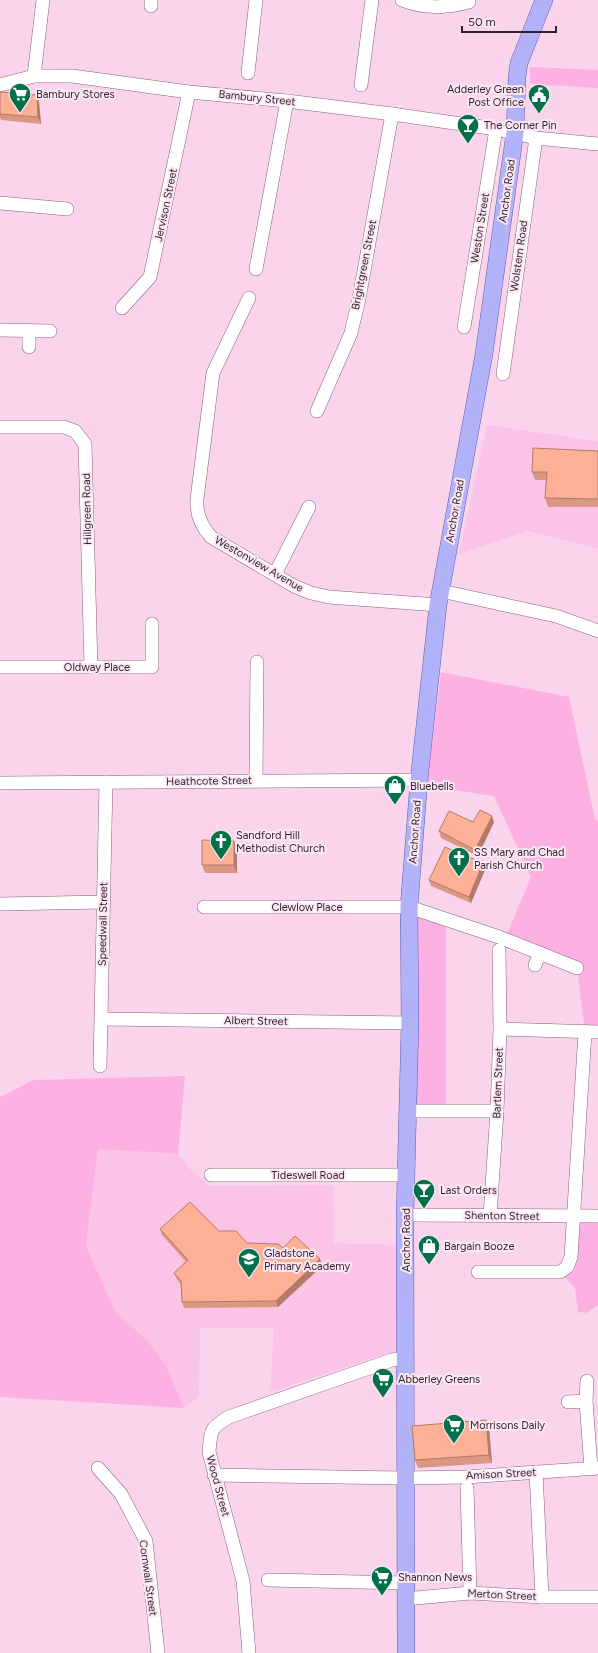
<svg xmlns="http://www.w3.org/2000/svg" width="598" height="1653" font-family="Figtree,sans-serif">
<style>
.built{fill:#fbc4e7}
.green{fill:#fdb1e3}
.lines{fill:none;stroke-linecap:round;stroke-linejoin:round}
.minor-casing{stroke:#8a607c;stroke-width:14}
.major-casing{stroke:#635dad;stroke-width:18}
.minor{stroke:#fff;stroke-width:13}
.major{stroke:#b2b2f8;stroke-width:17}
.wall{fill:#da9781}
.shaded-wall{fill:#b27b69}
.building{fill:#feb096;stroke:#b27b69}
.labels{text-anchor:middle;dominant-baseline:central;stroke-width:4;stroke-linejoin:round;paint-order:stroke}
.poi-label{font-size:11px;fill:#311f2b;stroke:#fbe8f4;text-anchor:start}
.street-label{font-size:11px;fill:#311f2b;stroke:#fbe8f4}
</style>
<rect width="100%" height="100%" fill="#fad4ec"/>
<g class="built">
<polygon points="487,425 598,441 598,549 528,531 459,554"/>
<polygon points="98,1149 178,1154 189,1168 210,1186 333,1185 334,1243 399,1245 396,1351 270,1392 274,1328 200,1328 199,1397 184,1408 167,1367 147,1340 116,1313 86,1246"/>
</g>
<g class="green">
<polygon points="530,67 598,70 598,88 530,84"/>
<polygon points="441,672 569,697 595,819 598,821 598,1033 585,1032 577,968 505,939 531,877 494,796 427,786"/>
<polygon points="409,907 446,915 446,1111 407,1110"/>
<polygon points="185,1076 178,1154 98,1149 86,1246 116,1313 147,1340 167,1367 184,1408 0,1397 0,1097 33,1080"/>
<polygon points="598,1216 598,1305 586,1313 578,1312 575,1288 560,1272 567,1267 572,1217"/>
</g>
<g class="lines">
<g class="minor-casing">
<g id="minor">
<polyline points="151,0 151,6"/>
<path d="M402,0C425,9 446,8 469,2"/>
<polyline points="248,73 256,0"/>
<polyline points="34,76 43,0"/>
<polyline points="0,85 34,76 72,76 189,92 287,101 392,114 496,129 536,138 598,144"/>
<polyline points="361,85 372,0"/>
<polyline points="0,203 67,209"/>
<polyline points="256,269 287,101"/>
<path d="M249,298L213,373L197,499C196,514 201,526 211,537L294,586L311,593L329,597L438,605"/>
<polyline points="122,308 150,277 189,92"/>
<polyline points="464,327 496,129"/>
<polyline points="0,330 50,331"/>
<polyline points="29,347 29,331"/>
<polyline points="503,374 536,138"/>
<polyline points="317,411 351,333 359,299 392,114"/>
<polyline points="0,427 64,427 75,431 85,444 91,667"/>
<polyline points="275,574 309,507"/>
<polyline points="441,591 556,616 598,631"/>
<polyline points="0,667 152,667 152,624"/>
<polyline points="256,780 257,662"/>
<polyline points="0,783 419,780"/>
<polyline points="0,904 103,902"/>
<polyline points="204,907 409,907 499,937 577,968"/>
<polyline points="535,965 540,953"/>
<polyline points="102,1019 410,1023"/>
<polyline points="500,1029 598,1032"/>
<polyline points="100,1066 106,782"/>
<polyline points="407,1110 415,1111 497,1111"/>
<polyline points="211,1175 406,1175"/>
<polyline points="405,1215 598,1216"/>
<polyline points="490,1216 497,1111 500,1029 499,950"/>
<polyline points="478,1272 560,1272 567,1267 571,1257 585,1032"/>
<polyline points="587,1381 586,1401 591,1469"/>
<polyline points="568,1402 586,1401"/>
<polyline points="98,1468 121,1494 146,1541 158,1653"/>
<polyline points="536,1472 542,1597"/>
<polyline points="214,1475 404,1478 466,1477 598,1468"/>
<polyline points="467,1488 470,1593"/>
<polyline points="268,1580 406,1583"/>
<polyline points="405,1599 470,1593 542,1597 598,1597"/>
<path d="M249,1653L243,1581L209,1452C211,1430 210,1428 229,1417L392,1360L406,1358"/>
</g>
</g>
<g class="major-casing">
<polyline id="major" points="406,1653 405,1215 410,1023 409,907 419,780 438,605 484,354 515,132 517,77 519,63 544,0"/>
</g>
<use href="#minor" class="minor"/>
<use href="#major" class="major"/>
</g>
<g class="wall">
<polygon points="0,92 39,102 41,124 1,120 0,117"/>
<polygon points="598,451 598,507 548,507 545,498 546,480 535,480 532,472"/>
<polygon points="473,822 494,822 478,856 441,838 439,831"/>
<polygon points="234,841 237,849 237,873 205,873 202,865"/>
<polygon points="485,870 471,903 431,886 429,880"/>
<polygon points="160,1229 219,1231 247,1243 283,1248 320,1259 322,1266 278,1307 184,1308 182,1302 181,1285 177,1279 174,1273 186,1262 162,1235"/>
<polygon points="489,1428 492,1463 418,1468 415,1460"/>
</g>
<g class="shaded-wall">
<polygon points="37,95 39,102 41,124 38,117"/>
<polygon points="492,816 494,822 478,856 475,850"/>
<polygon points="234,841 237,849 237,873 234,865"/>
<polygon points="483,863 485,870 471,903 469,897"/>
<polygon points="320,1259 322,1266 278,1307 276,1301"/>
<polygon points="486,1420 489,1428 492,1463 489,1455"/>
</g>
<g class="building">
<polygon points="0,92 37,95 38,117 0,114"/>
<polygon points="533,448 598,451 598,499 545,498 547,472 532,472"/>
<polygon points="480,810 492,816 475,850 439,831 449,811 473,822"/>
<polygon points="202,840 234,841 234,865 202,865"/>
<polygon points="445,847 483,863 469,897 429,880"/>
<polygon points="190,1202 219,1231 236,1231 247,1243 278,1244 283,1248 295,1236 320,1259 276,1301 182,1302 181,1281 174,1273 188,1260 160,1229"/>
<polygon points="486,1420 489,1455 415,1460 412,1426"/>
</g>
<defs>
<g id="supermarket-pin" transform="scale(1.15)"><path d="M0 17L-7.5 6A9.5 9.5 0 1 1 7.5 6Z" fill="#027048" stroke="#fbe8f4"/><path d="M-6-5.5h2.5l.6 2H6L4.5 2H-2.5L-4.4-4H-6ZM-1.5 3.2a1.3 1.3 0 1 0 .1 0ZM3 3.2a1.3 1.3 0 1 0 .1 0Z" fill="#fff"/></g>
<g id="civic-pin" transform="scale(1.15)"><path d="M0 17L-7.5 6A9.5 9.5 0 1 1 7.5 6Z" fill="#027048" stroke="#fbe8f4"/><path d="M-.6-6.5H3V-4.5H.6V-3L4-1V1h2V6H-6V1h2V-1L-.6-3ZM-1.2 2.5V6h2.4V2.5Z" fill="#fff"/></g>
<g id="bar-pin" transform="scale(1.15)"><path d="M0 17L-7.5 6A9.5 9.5 0 1 1 7.5 6Z" fill="#027048" stroke="#fbe8f4"/><path d="M-6-5H6L.8 .8V4.5H3.5V6h-7V4.5H-.8V.8Z" fill="#fff"/></g>
<g id="shop-pin" transform="scale(1.15)"><path d="M0 17L-7.5 6A9.5 9.5 0 1 1 7.5 6Z" fill="#027048" stroke="#fbe8f4"/><path d="M-5-2.5h2.3a2.7 3.5 0 0 1 5.4 0H5L5.5 6h-11ZM-1.5-2.5h3a1.5 2.3 0 0 0-3 0Z" fill="#fff"/></g>
<g id="church-pin" transform="scale(1.15)"><path d="M0 17L-7.5 6A9.5 9.5 0 1 1 7.5 6Z" fill="#027048" stroke="#fbe8f4"/><path d="M-1.2-6h2.4v3.5h3.3v2.4h-3.3V6h-2.4V-.1h-3.3v-2.4h3.3Z" fill="#fff"/></g>
<g id="school-pin" transform="scale(1.15)"><path d="M0 17L-7.5 6A9.5 9.5 0 1 1 7.5 6Z" fill="#027048" stroke="#fbe8f4"/><path d="M0-5L7-2L0 1L-7-2ZM-4 1L0 2.5L4 1V4Q0 6-4 4Z" fill="#fff"/></g>
</defs>
<g fill-rule="evenodd">
<use href="#supermarket-pin" x="20" y="94"/>
<use href="#civic-pin" x="539" y="95"/>
<use href="#bar-pin" x="468" y="125"/>
<use href="#shop-pin" x="395" y="786"/>
<use href="#church-pin" x="221" y="841"/>
<use href="#church-pin" x="459" y="858"/>
<use href="#bar-pin" x="424" y="1190"/>
<use href="#shop-pin" x="429" y="1246"/>
<use href="#school-pin" x="249" y="1259"/>
<use href="#supermarket-pin" x="383" y="1379"/>
<use href="#supermarket-pin" x="454" y="1425"/>
<use href="#supermarket-pin" x="382" y="1577"/>
</g>
<g class="labels">
<g class="poi-label">
<text x="524" y="89" text-anchor="end">Adderley Green<tspan x="524" dy="13">Post Office</tspan></text>
<text x="36" y="94">Bambury Stores</text>
<text x="484" y="125">The Corner Pin</text>
<text x="410" y="786">Bluebells</text>
<text x="236" y="835">Sandford Hill<tspan x="236" dy="13">Methodist Church</tspan></text>
<text x="474" y="852">SS Mary and Chad<tspan x="474" dy="13">Parish Church</tspan></text>
<text x="440" y="1190">Last Orders</text>
<text x="444" y="1246">Bargain Booze</text>
<text x="264" y="1253">Gladstone<tspan x="264" dy="13">Primary Academy</tspan></text>
<text x="398" y="1379">Abberley Greens</text>
<text x="470" y="1425">Morrisons Daily</text>
<text x="398" y="1577">Shannon News</text>
</g>
<g class="street-label">
<text transform="translate(257 98) rotate(6)">Bambury Street</text>
<text transform="translate(507 191) rotate(-82)">Anchor Road</text>
<text transform="translate(166 205) rotate(-78)">Jervison Street</text>
<text transform="translate(480 228) rotate(-81)">Weston Street</text>
<text transform="translate(519 256) rotate(-82)">Wolstern Road</text>
<text transform="translate(364 265) rotate(-79)">Brightgreen Street</text>
<text transform="translate(87 509) rotate(-91)">Hillgreen Road</text>
<text transform="translate(455 511) rotate(-80)">Anchor Road</text>
<text transform="translate(259 564) rotate(30)">Westonview Avenue</text>
<text x="97" y="667">Oldway Place</text>
<text transform="translate(209 781) rotate(-1)">Heathcote Street</text>
<text transform="translate(415 832) rotate(-86)">Anchor Road</text>
<text x="307" y="907">Clewlow Place</text>
<text transform="translate(103 924) rotate(-89)">Speedwall Street</text>
<text transform="translate(256 1021) rotate(1)">Albert Street</text>
<text transform="translate(498 1083) rotate(-88)">Bartlem Street</text>
<text x="308" y="1175">Tideswell Road</text>
<text transform="translate(502 1216) rotate(1)">Shenton Street</text>
<text transform="translate(406 1240) rotate(-90)">Anchor Road</text>
<text transform="translate(501 1474) rotate(-3)">Amison Street</text>
<text transform="translate(218 1486) rotate(75)">Wood Street</text>
<text transform="translate(148 1578) rotate(82)">Cornwall Street</text>
<text transform="translate(502 1595) rotate(3)">Merton Street</text>
</g>
</g>
<path d="M462 26v6h94v-6" fill="none" stroke="#311f2b" stroke-width="2"/>
<text x="468" y="26" font-size="12" fill="#311f2b" stroke="#fbe8f4" stroke-width="3" paint-order="stroke">50 m</text>
</svg>
